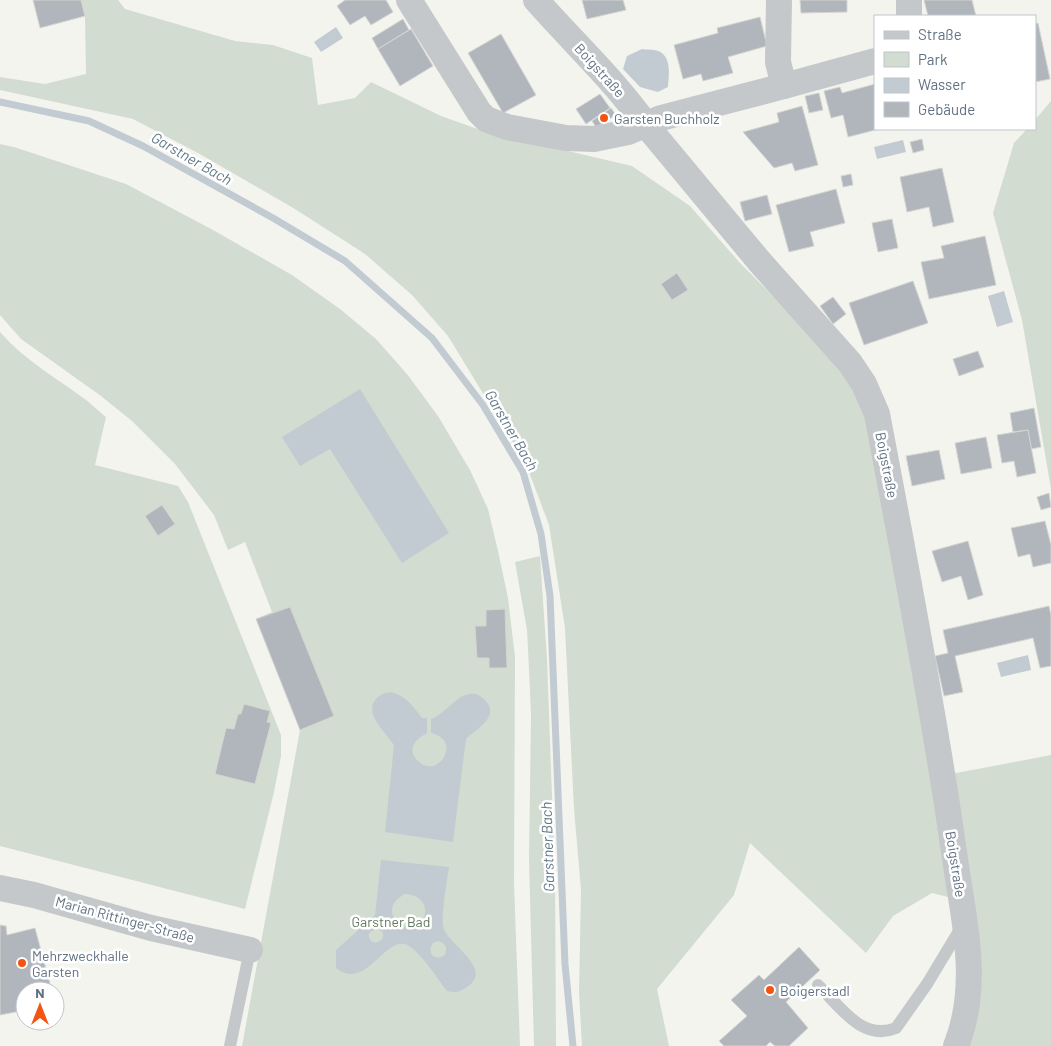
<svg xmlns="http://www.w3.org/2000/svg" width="1051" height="1046" font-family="Barlow,sans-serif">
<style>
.green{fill:#d3dcd0}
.water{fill:#c2cbd1;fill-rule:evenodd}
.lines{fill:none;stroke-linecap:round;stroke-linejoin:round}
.stream{stroke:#c2cbd1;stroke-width:7}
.building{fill:#b0b6bc;stroke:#d5d5d2}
.lane{stroke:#c5c8cb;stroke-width:12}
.street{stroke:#c5c8cb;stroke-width:26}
.poi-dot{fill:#f35410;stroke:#fff;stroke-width:2}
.labels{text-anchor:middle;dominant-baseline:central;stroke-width:5;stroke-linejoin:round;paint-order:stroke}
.street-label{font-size:14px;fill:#607183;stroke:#fff}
.poi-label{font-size:14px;fill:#607183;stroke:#fff;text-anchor:start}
.park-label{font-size:14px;fill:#637a5f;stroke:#fff}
.water-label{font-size:15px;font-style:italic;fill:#607a88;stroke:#fff}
</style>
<rect width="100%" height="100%" fill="#f4f4ef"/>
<g class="green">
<polygon points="81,0 118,0 125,9 235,41 273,45 312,58 318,105 355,98 371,82 441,116 486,132 632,166 690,206 740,263 808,331 849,378 869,421 952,898 932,893 893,916 866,953 750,843 734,895 657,989 669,1046 582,1046 579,992 581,890 574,809 565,628 549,525 526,464 448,336 412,295 365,254 295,209 198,153 133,119 0,90 0,77 45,84 86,74 85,16"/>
<polygon points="1051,101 1051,489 1022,320 993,213 1014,143 1027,129 1035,129 1035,120"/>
<polygon points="0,144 14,147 126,184 213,230 292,275 340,309 376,339 407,374 438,416 470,470 488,509 498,551 508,598 515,657 514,884 520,1046 242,1046 300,730 256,619 272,612 245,542 228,550 214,515 175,464 132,421 101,396 21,339 0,315"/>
<path d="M0,332C22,358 52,375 79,395C89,401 97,410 106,417L95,465L178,486L188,502L281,735V756L274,792L245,909L0,846Z"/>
<polygon points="540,556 547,659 555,879 556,1046 534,1046 529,860 531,715 529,669 527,630 515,562"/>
<polygon points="1051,755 1051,1046 961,1046 951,774"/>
</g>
<g class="water">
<polygon points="336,27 343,38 321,52 314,42"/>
<path d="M642,49C647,50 654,49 658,51C672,56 669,75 668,87L658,92L640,87L623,69L627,56Z"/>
<polygon points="903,140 906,152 877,159 874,147"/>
<polygon points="1004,291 1013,322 997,327 988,296"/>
<polygon points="360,389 449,533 402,563 330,449 300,466 282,437"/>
<polygon points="1028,655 1031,670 1001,677 997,663"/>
<path d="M391,692C406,696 413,706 422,718H427V733C417,738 406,749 417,760C437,782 464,740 431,733V719C445,714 455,696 470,694C476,693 481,696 485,700C501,717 476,729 466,739L453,842L385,832L394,745C386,732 363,714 376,699C380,694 385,693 391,692Z"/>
<path d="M381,860L449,867C447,881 440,918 444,929C451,947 499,972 462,990C456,993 453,992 447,991C438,979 421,953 409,946C387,931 366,993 336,968V950L375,915ZM405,894C417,894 429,903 424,917C413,944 371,911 405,894ZM376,928C388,931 384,945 372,942L369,938V933ZM438,941C443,943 446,944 446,949C447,963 423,959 433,943Z"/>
</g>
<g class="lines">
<polyline class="stream" points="0,102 89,121 143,146 273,218 345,261 432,338 483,405 523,472 541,534 550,596 565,964 573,1046"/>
</g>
<g class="building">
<polygon points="33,0 81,0 85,16 40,28"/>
<polygon points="345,0 386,0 393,12 371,25 365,16 350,25 337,6"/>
<polygon points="582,0 623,0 626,10 587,19"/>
<polygon points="800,0 847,0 847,12 801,13"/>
<polygon points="924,0 972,0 976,16 928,16"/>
<polygon points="760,17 767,46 728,57 733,73 703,81 701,74 683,79 674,45 718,33 717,28"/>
<polygon points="403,19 409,30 378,49 372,38"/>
<polygon points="1038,23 1050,79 1035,82 1035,24"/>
<polygon points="411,29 433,66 400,86 378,49"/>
<polygon points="501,34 536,95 503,113 468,53"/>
<polygon points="875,84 875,129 879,129 848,137 843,115 831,118 824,91 840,87 842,93"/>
<polygon points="819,93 823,110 809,113 805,96"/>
<polygon points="600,94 610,108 586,124 576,109"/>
<polygon points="802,106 818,165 795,171 792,163 774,168 743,132 779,122 777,113"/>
<polygon points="611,108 616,115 596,127 592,121"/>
<polygon points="922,139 924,150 913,153 910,142"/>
<polygon points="942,168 954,222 933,227 929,207 907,212 900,177"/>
<polygon points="851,174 853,185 843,187 841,176"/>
<polygon points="836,189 845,223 810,232 814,246 789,252 776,205"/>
<polygon points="767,195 772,214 745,221 740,202"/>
<polygon points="892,219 898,248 878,252 872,223"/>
<polygon points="985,236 996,285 929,299 921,262 944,258 941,246"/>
<polygon points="677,273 688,290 672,300 661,284"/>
<polygon points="913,281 928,323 864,345 849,303"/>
<polygon points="833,297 846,314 833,324 820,306"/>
<polygon points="978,351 984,367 959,376 953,359"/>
<polygon points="1034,408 1041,447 1031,449 1028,430 1013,432 1010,413"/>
<polygon points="1028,430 1036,473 1017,477 1014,461 1002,463 997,435"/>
<polygon points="986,437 992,468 961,474 955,443"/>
<polygon points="939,450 945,479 912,486 906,456"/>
<polygon points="1049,493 1051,507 1041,510 1037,497"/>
<polygon points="162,505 175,524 158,536 145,516"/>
<polygon points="1045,521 1051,545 1051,563 1033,567 1030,554 1018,557 1011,528"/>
<polygon points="968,541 983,595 968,600 961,576 942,582 932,551"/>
<polygon points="1049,606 1051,615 1051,666 1040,668 1033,638 955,656 963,692 944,696 935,656 948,653 943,630"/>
<polygon points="290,607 334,716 300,730 256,619"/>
<polygon points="505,609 507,668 489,668 489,658 477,658 475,626 486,626 486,610"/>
<polygon points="244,704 270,711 267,722 271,723 255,784 215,774 226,728 234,729 238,714 241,714"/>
<polygon points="0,925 6,926 7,935 35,928 52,991 25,991 25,1020 21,1011 0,1015"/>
<polygon points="799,947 820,970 786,1002 808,1028 789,1046 775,1046 770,1042 766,1046 724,1046 719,1041 747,1016 731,1000 759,975 764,980"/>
</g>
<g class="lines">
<g class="lane">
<path d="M818,985C840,1006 862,1042 896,1028L927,984L962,926"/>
<polyline points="230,1046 250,950"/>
</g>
<g class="street">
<polyline points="409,0 479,112 486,119 507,127 566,138 594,139 628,132 661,118 784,86 778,62 779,0"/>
<path d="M536,0C573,42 614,80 646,125L759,261L850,363L864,384L877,414C901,540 925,665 945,792C950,823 954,854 959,885C968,939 977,994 956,1046"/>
<polyline points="909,0 909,16"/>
<polyline points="784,86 875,61"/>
<polyline points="0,888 34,895 151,928 250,950"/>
</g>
</g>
<g class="poi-dot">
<circle cx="604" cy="118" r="5"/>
<circle cx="22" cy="963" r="5"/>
<circle cx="770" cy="990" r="5"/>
</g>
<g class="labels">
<g class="street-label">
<text transform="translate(600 70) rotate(48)">Boigstraße</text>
<text transform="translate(887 465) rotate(79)">Boigstraße</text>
<text transform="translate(956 864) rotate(81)">Boigstraße</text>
<text transform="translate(125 919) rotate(15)">Marian Rittinger-Straße</text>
</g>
<g class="poi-label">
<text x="614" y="118">Garsten Buchholz</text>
<text x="32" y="955">Mehrzweckhalle<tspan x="32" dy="16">Garsten</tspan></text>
<text x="780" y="990">Boigerstadl</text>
</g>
<g class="park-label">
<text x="391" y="921">Garstner Bad</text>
</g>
<g class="water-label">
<text transform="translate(192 158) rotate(30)">Garstner Bach</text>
<text transform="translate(512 430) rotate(60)">Garstner Bach</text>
<text transform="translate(547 847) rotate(-92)">Garstner Bach</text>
</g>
</g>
<rect x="874" y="15" width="162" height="115" fill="#ffffff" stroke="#bfc6cd"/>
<rect x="884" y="31" width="25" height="8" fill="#c5c8cb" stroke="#bfc6cd"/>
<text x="918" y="40" font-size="15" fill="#607183">Straße</text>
<rect x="884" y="52" width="25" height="15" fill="#d3dcd0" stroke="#bfc6cd"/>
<text x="918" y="65" font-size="15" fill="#607183">Park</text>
<rect x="884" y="78" width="25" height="15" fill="#c2cbd1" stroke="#bfc6cd"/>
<text x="918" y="90" font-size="15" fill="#607183">Wasser</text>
<rect x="884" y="102" width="25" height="15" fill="#b0b6bc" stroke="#bfc6cd"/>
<text x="918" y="115" font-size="15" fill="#607183">Gebäude</text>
<g transform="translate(40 1006)"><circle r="24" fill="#ffffff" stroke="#bfc6cd"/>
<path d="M0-4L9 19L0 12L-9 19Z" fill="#f35410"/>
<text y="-8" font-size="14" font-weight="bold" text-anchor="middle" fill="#607183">N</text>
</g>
</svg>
